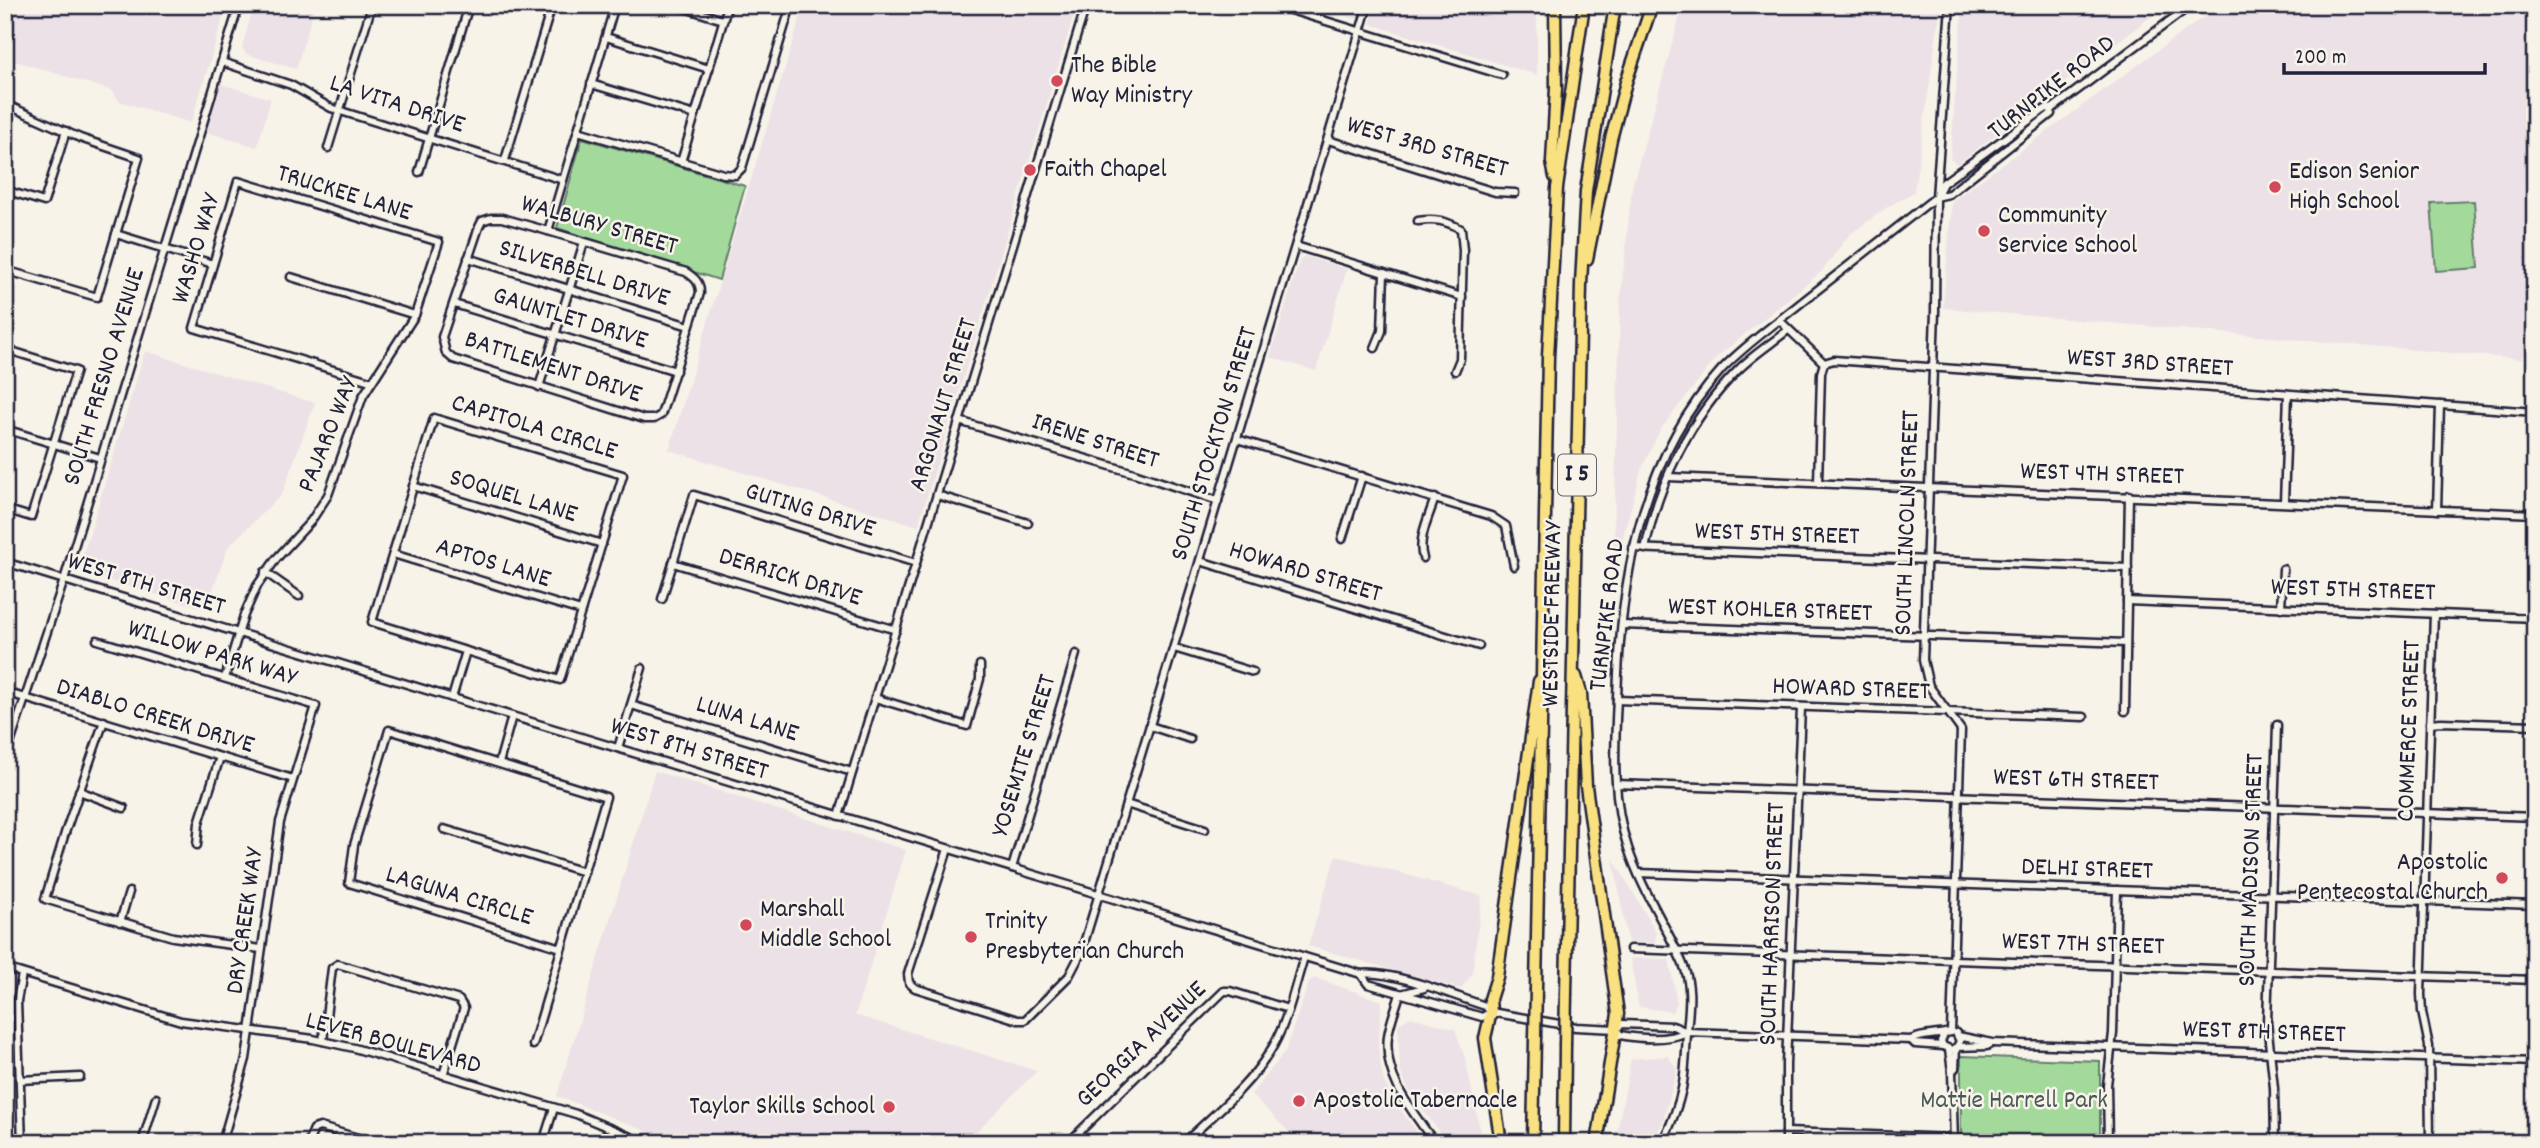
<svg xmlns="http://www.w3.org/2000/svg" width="2540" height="1148" font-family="Dekko,sans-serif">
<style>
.built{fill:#ece1e6}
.green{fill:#a4d99c;stroke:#637e6c;stroke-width:2}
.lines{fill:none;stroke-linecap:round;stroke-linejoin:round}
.minor-casing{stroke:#22223b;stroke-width:11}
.major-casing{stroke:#22223b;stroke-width:13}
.highway-casing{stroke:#22223b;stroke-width:15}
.minor{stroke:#f7f3e8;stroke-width:6}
.major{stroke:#f9e181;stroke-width:8}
.highway{stroke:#f9e181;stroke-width:10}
.highway-bridge-casing{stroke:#22223b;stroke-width:15;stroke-linecap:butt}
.highway-bridge{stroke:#f9e181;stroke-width:10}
.poi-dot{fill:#d1495b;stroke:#f7f3e8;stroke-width:2.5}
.labels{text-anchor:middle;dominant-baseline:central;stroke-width:5;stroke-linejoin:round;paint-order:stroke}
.shield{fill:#f7f3e8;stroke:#62616f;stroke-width:2}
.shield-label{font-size:24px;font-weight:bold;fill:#22223b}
.poi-label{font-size:26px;fill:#22223b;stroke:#f7f3e8;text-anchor:start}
.street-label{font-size:26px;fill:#22223b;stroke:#f7f3e8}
.park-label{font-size:26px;fill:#495958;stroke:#f7f3e8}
</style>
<rect width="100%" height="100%" fill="#f7f3e8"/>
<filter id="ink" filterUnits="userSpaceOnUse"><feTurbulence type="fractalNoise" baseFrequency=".0143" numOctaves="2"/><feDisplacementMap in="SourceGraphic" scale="14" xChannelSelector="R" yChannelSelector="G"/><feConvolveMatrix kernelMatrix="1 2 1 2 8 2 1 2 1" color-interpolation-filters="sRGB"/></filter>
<g filter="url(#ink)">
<g class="built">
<polygon points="5,5 227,5 191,123 119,101 113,91 5,58"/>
<polygon points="254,5 315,5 296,69 246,54 242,47"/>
<polygon points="804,5 1077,5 918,526 669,450"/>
<polygon points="1309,5 1360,5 1356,19"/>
<polygon points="1376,5 1537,5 1537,75 1370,24"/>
<polygon points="1683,5 1939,5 1940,10 1914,192 1886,208 1849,235 1821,272 1717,357 1660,430 1641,470 1613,574 1620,304 1632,187"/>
<polygon points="1963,5 2166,5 1957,164 1950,159"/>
<polygon points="2220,5 2530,5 2535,45 2535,404 2528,404 2531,360 1943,308 1952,201"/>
<polygon points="221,84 271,99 257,147 206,132"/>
<polygon points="1305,256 1347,269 1316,371 1270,357 1300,259"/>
<polygon points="145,351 315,403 282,494 228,547 206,609 83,573 80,565"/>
<polygon points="655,771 906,850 855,1015 1037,1071 965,1143 677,1143 557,1096"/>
<polygon points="1336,855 1482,896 1472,974 1461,989 1308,946"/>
<polygon points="1613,858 1656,932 1655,943 1628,942"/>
<polygon points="1630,958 1669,959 1677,1003 1672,1012 1639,1007"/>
<polygon points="1315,978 1382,1001 1378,1046 1383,1079 1394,1101 1425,1143 1338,1143 1297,1140 1251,1094 1285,1052 1309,982"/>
<polygon points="1411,1017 1455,1029 1465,1058 1483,1143 1447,1143 1408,1089 1400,1071 1398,1024"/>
<polygon points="1668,1056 1677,1070 1663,1121 1652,1143 1615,1143 1631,1059"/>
</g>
<g class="green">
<polygon points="582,138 745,186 719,280 557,228"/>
<polygon points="2474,201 2479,268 2436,271 2431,203"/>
<polygon points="1961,1056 2100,1061 2100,1143 1961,1143"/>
</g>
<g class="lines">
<g class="minor-casing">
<g id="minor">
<polyline points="675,5 723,20"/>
<polyline points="1274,5 1502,75"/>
<polyline points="1950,5 1936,197 1935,311 1923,660 1929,686 1961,730 1951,1032"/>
<polyline points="606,37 709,69"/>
<polyline points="222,62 291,85 331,108 563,180"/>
<polyline points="591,84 695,115"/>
<polyline points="5,104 80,138 139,158 97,297 5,270"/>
<polyline points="578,131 723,174 735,175 742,168 791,5"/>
<polyline points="1328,140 1495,192 1515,193"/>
<polyline points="328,148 372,5"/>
<polyline points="505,160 552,5"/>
<polyline points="681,162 728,5"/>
<polyline points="419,172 469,5"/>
<polyline points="5,190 44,202 66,131"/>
<polyline points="1936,197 1949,194 2051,114 2052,109 2191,5"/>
<path d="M491,218H502L548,231L686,272C695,278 700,282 700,293L661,415L654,419H644L453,359L446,353L442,337L479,227L482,221Z"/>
<path d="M1418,221C1435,218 1446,221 1461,229L1463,250L1460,359L1455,371"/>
<polyline points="548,231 615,5"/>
<polyline points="116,234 213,264"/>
<polyline points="1296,246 1462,297"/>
<polyline points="468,258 689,326"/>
<polyline points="291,277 415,315"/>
<polyline points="454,304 676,371"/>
<polyline points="1779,320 1824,363 1834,360 2535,412"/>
<polyline points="1375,348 1382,331 1384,273"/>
<polyline points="5,349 76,371 31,517 5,509"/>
<polyline points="539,387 584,242"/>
<polygon points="434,418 623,475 560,680 372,622"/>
<polyline points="959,421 1134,473 1218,501"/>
<polyline points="5,429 100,458"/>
<polyline points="1237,439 1491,516 1506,526 1514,566"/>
<polyline points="1668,477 2535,514"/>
<polyline points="1818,483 1821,373 1824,363"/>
<polyline points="413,486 602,544"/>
<polyline points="937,495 1028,523"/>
<polyline points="2284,502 2288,394"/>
<polyline points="2437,510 2440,405"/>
<polyline points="1342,539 1362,476"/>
<polyline points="1633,548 2128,568"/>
<path d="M1645,549C1659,482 1690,418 1738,370C1753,355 1772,343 1788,330"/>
<polyline points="393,554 581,611"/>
<path d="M1423,558C1417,540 1429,516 1435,498"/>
<polyline points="1200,561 1479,646"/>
<path d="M5,562L1361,974C1390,969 1454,996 1485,1006L1491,1012L1576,1027L1616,1029L1622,1024L1673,1026L1687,1032"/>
<polyline points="673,563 896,630"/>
<polyline points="265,572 299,596"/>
<polyline points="662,599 694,495 916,563"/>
<polyline points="2127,601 2535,618"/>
<polyline points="2281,608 2283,569"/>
<polyline points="1622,625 2126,643"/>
<polyline points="97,640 316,706 280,822 246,1059 222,1143"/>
<polyline points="1174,648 1253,672"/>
<polyline points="225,678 244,615 257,586 276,559 311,521 328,495 363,396 415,315 439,242 238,181 194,328 370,381"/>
<polyline points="5,692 293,779"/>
<polyline points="452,698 466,651"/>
<polyline points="875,698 967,726 980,679 980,665"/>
<polyline points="1617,700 2084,717"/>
<polyline points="631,705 852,772"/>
<polyline points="2125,711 2129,495"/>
<polyline points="104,721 65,833 45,899 173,937 261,949"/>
<polyline points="2430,723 2441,722 2535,725"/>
<polyline points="1150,726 1190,739"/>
<polyline points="618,748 642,668"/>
<polyline points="5,759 64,580 239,5"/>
<polyline points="499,763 512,716"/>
<polyline points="1616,784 2535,817"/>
<polyline points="79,791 124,808"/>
<polyline points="1126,804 1205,829"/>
<polyline points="839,816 1086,5"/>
<polyline points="444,829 584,872"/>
<polyline points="197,845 199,823 220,757"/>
<polyline points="948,849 908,974 909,983 915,988 1018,1020 1025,1020 1069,976 1081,953 1368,5"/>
<polyline points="1012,868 1076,654"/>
<polyline points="1638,873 2535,905"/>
<polyline points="120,922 129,892"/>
<polyline points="1630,949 2535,980"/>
<polyline points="5,968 181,1021 313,1039 354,1048 576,1114 645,1143"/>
<polyline points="1361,974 1368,984 1482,1017 1491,1012"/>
<path d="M1400,994C1396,1008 1390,1022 1388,1036C1383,1078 1412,1111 1435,1143"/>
<polyline points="1401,994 1424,988"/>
<path d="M1616,1029L1620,1035C1642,1039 1667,1041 1687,1032L1911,1040C1922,1034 1939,1035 1951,1032"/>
<polyline points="1944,1035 1941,1041 1943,1046 1952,1050 1957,1047 1960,1041 1956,1033"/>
<polyline points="1958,1036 1992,1043 2535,1062"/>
<polyline points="1911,1040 1915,1044 1943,1046"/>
<polyline points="323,1041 332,968 338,964 459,1000 464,1008 443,1075"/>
<polyline points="533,1045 606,797 389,730 354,845 349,883 561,948"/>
<polyline points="1957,1047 1987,1046 1992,1043"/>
<polyline points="1949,1050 1952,1071 1954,1143"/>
<polyline points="1952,1071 1955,1068 1956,1048"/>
<polyline points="20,1080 80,1077"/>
<polyline points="1786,1132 1954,1138"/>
<polyline points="22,1143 17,1001 22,974"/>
<polyline points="142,1143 156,1098"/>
<polyline points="308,1143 314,1129 320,1127 375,1143"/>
<polyline points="543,1143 554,1108"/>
<polyline points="1068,1143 1224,991 1230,991 1288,1009"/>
<path d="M1184,1143C1213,1115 1248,1087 1269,1053C1287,1025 1294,989 1304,957"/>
<path d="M1662,1143C1684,1098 1685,1080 1687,1032C1689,1008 1693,985 1682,962C1665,924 1641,888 1628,848C1609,792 1616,732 1618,674C1623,563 1646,453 1722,369C1746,344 1775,324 1802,302C1846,267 1891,232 1936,197L1943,183L2042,111L2047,108L2052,109"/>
<polyline points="1786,1143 1786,1064 1801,708"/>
<polyline points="2108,1143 2107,1085 2113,1033 2117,890"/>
<polyline points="2275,1143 2274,1088 2267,1022 2277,725"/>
<polyline points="2430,1143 2429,1046 2422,1012 2421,994 2434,614"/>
</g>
</g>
<g class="major-casing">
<polyline id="major" points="2534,1062 2535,1062"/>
</g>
<g class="highway-casing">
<g id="highway">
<polyline points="1555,177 1552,162 1556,88 1555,5"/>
<polyline points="1587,259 1611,139 1626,82 1652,5"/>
<polyline points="1576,676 1581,693 1586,786 1618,1014 1597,1143"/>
<polyline points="1536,989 1548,357 1557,188 1584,5"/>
<polyline points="1566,993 1581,284 1586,191 1615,5"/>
<polyline points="1501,1143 1485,1038 1491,1012 1490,999 1497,977 1539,681"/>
<polyline points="1533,1143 1535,1038"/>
<polyline points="1564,1143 1565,1045"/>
</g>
</g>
<use href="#minor" class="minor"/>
<use href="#major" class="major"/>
<use href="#highway" class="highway"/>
<g class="highway-bridge-casing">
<g id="highway-bridge">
<polyline points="1535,1038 1536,989"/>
<polyline points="1565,1045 1566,993"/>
</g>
</g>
<use href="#highway-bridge" class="highway-bridge"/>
</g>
</g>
<g class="poi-dot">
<circle cx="1057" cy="81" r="7"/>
<circle cx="1030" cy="170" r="7"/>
<circle cx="2275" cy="187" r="7"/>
<circle cx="1984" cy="231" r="7"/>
<circle cx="2502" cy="878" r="7"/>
<circle cx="746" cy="925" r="7"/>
<circle cx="971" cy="937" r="7"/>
<circle cx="1299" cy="1101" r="7"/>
<circle cx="889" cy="1107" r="7"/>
</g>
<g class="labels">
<rect class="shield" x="1558" y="454.5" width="38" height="41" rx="5"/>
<g class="shield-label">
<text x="1577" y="475">I 5</text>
</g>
<g class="poi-label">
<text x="1071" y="66">The Bible<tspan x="1071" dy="30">Way Ministry</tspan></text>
<text x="1044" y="170">Faith Chapel</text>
<text x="2289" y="172">Edison Senior<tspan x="2289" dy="30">High School</tspan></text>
<text x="1998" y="216">Community<tspan x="1998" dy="30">Service School</tspan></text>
<text x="2488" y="863" text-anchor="end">Apostolic<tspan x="2488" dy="30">Pentecostal Church</tspan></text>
<text x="760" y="910">Marshall<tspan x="760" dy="30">Middle School</tspan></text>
<text x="985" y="922">Trinity<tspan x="985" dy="30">Presbyterian Church</tspan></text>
<text x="1313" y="1101">Apostolic Tabernacle</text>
<text x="875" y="1107" text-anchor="end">Taylor Skills School</text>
</g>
<g class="street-label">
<text transform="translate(2052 88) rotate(-38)">TURNPIKE ROAD</text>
<text transform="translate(397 105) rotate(18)">LA VITA DRIVE</text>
<text transform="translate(1427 148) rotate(16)">WEST 3RD STREET</text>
<text transform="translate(344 194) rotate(17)">TRUCKEE LANE</text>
<text transform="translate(599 226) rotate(16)">WALBURY STREET</text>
<text transform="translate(197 249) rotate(-73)">WASHO WAY</text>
<text transform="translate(584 274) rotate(17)">SILVERBELL DRIVE</text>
<text transform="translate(570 319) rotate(17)">GAUNTLET DRIVE</text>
<text transform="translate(2150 364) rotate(4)">WEST 3RD STREET</text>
<text transform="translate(553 368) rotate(18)">BATTLEMENT DRIVE</text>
<text transform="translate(105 377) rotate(-73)">SOUTH FRESNO AVENUE</text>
<text transform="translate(944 405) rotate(-73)">ARGONAUT STREET</text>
<text transform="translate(534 428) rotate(17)">CAPITOLA CIRCLE</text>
<text transform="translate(329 435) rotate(-68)">PAJARO WAY</text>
<text transform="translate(1095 442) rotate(18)">IRENE STREET</text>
<text transform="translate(1215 444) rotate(-73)">SOUTH STOCKTON STREET</text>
<text transform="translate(2102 475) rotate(2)">WEST 4TH STREET</text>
<text transform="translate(513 497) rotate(17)">SOQUEL LANE</text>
<text transform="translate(810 511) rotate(17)">GUTING DRIVE</text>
<text transform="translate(1908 523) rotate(-88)">SOUTH LINCOLN STREET</text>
<text transform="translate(1777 535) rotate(2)">WEST 5TH STREET</text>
<text transform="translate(493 564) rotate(17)">APTOS LANE</text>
<text transform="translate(1305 573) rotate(17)">HOWARD STREET</text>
<text transform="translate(790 578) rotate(17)">DERRICK DRIVE</text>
<text transform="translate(146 585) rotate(17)">WEST 8TH STREET</text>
<text transform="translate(2353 591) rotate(2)">WEST 5TH STREET</text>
<text transform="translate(1770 611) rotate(2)">WEST KOHLER STREET</text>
<text transform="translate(1553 614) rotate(-89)">WESTSIDE FREEWAY</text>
<text transform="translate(1608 615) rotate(-83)">TURNPIKE ROAD</text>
<text transform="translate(212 654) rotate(17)">WILLOW PARK WAY</text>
<text transform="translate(1851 690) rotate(2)">HOWARD STREET</text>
<text transform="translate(155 717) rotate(17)">DIABLO CREEK DRIVE</text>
<text transform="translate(747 720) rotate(17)">LUNA LANE</text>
<text transform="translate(2410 731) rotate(-88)">COMMERCE STREET</text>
<text transform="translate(689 750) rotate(17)">WEST 8TH STREET</text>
<text transform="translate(1025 756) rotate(-73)">YOSEMITE STREET</text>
<text transform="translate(2076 781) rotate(2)">WEST 6TH STREET</text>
<text transform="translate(2087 870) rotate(2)">DELHI STREET</text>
<text transform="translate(2252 870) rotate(-88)">SOUTH MADISON STREET</text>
<text transform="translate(459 897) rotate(17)">LAGUNA CIRCLE</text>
<text transform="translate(246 921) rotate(-82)">DRY CREEK WAY</text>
<text transform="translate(1773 924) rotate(-88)">SOUTH HARRISON STREET</text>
<text transform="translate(2083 945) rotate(2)">WEST 7TH STREET</text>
<text transform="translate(2264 1033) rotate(2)">WEST 8TH STREET</text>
<text transform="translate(393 1044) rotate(15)">LEVER BOULEVARD</text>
<text transform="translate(1142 1045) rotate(-44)">GEORGIA AVENUE</text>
</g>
<g class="park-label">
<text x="2014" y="1101">Mattie Harrell Park</text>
</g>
</g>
<rect width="2540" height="1148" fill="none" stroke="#f7f3e8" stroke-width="28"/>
<rect x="14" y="14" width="2512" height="1120" fill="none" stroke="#22223b" stroke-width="2.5" filter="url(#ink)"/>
<path d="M2284 63v10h201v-10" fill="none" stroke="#22223b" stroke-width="3.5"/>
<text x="2295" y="63" font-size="21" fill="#22223b" stroke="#f7f3e8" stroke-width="5" paint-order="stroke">200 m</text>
</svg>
